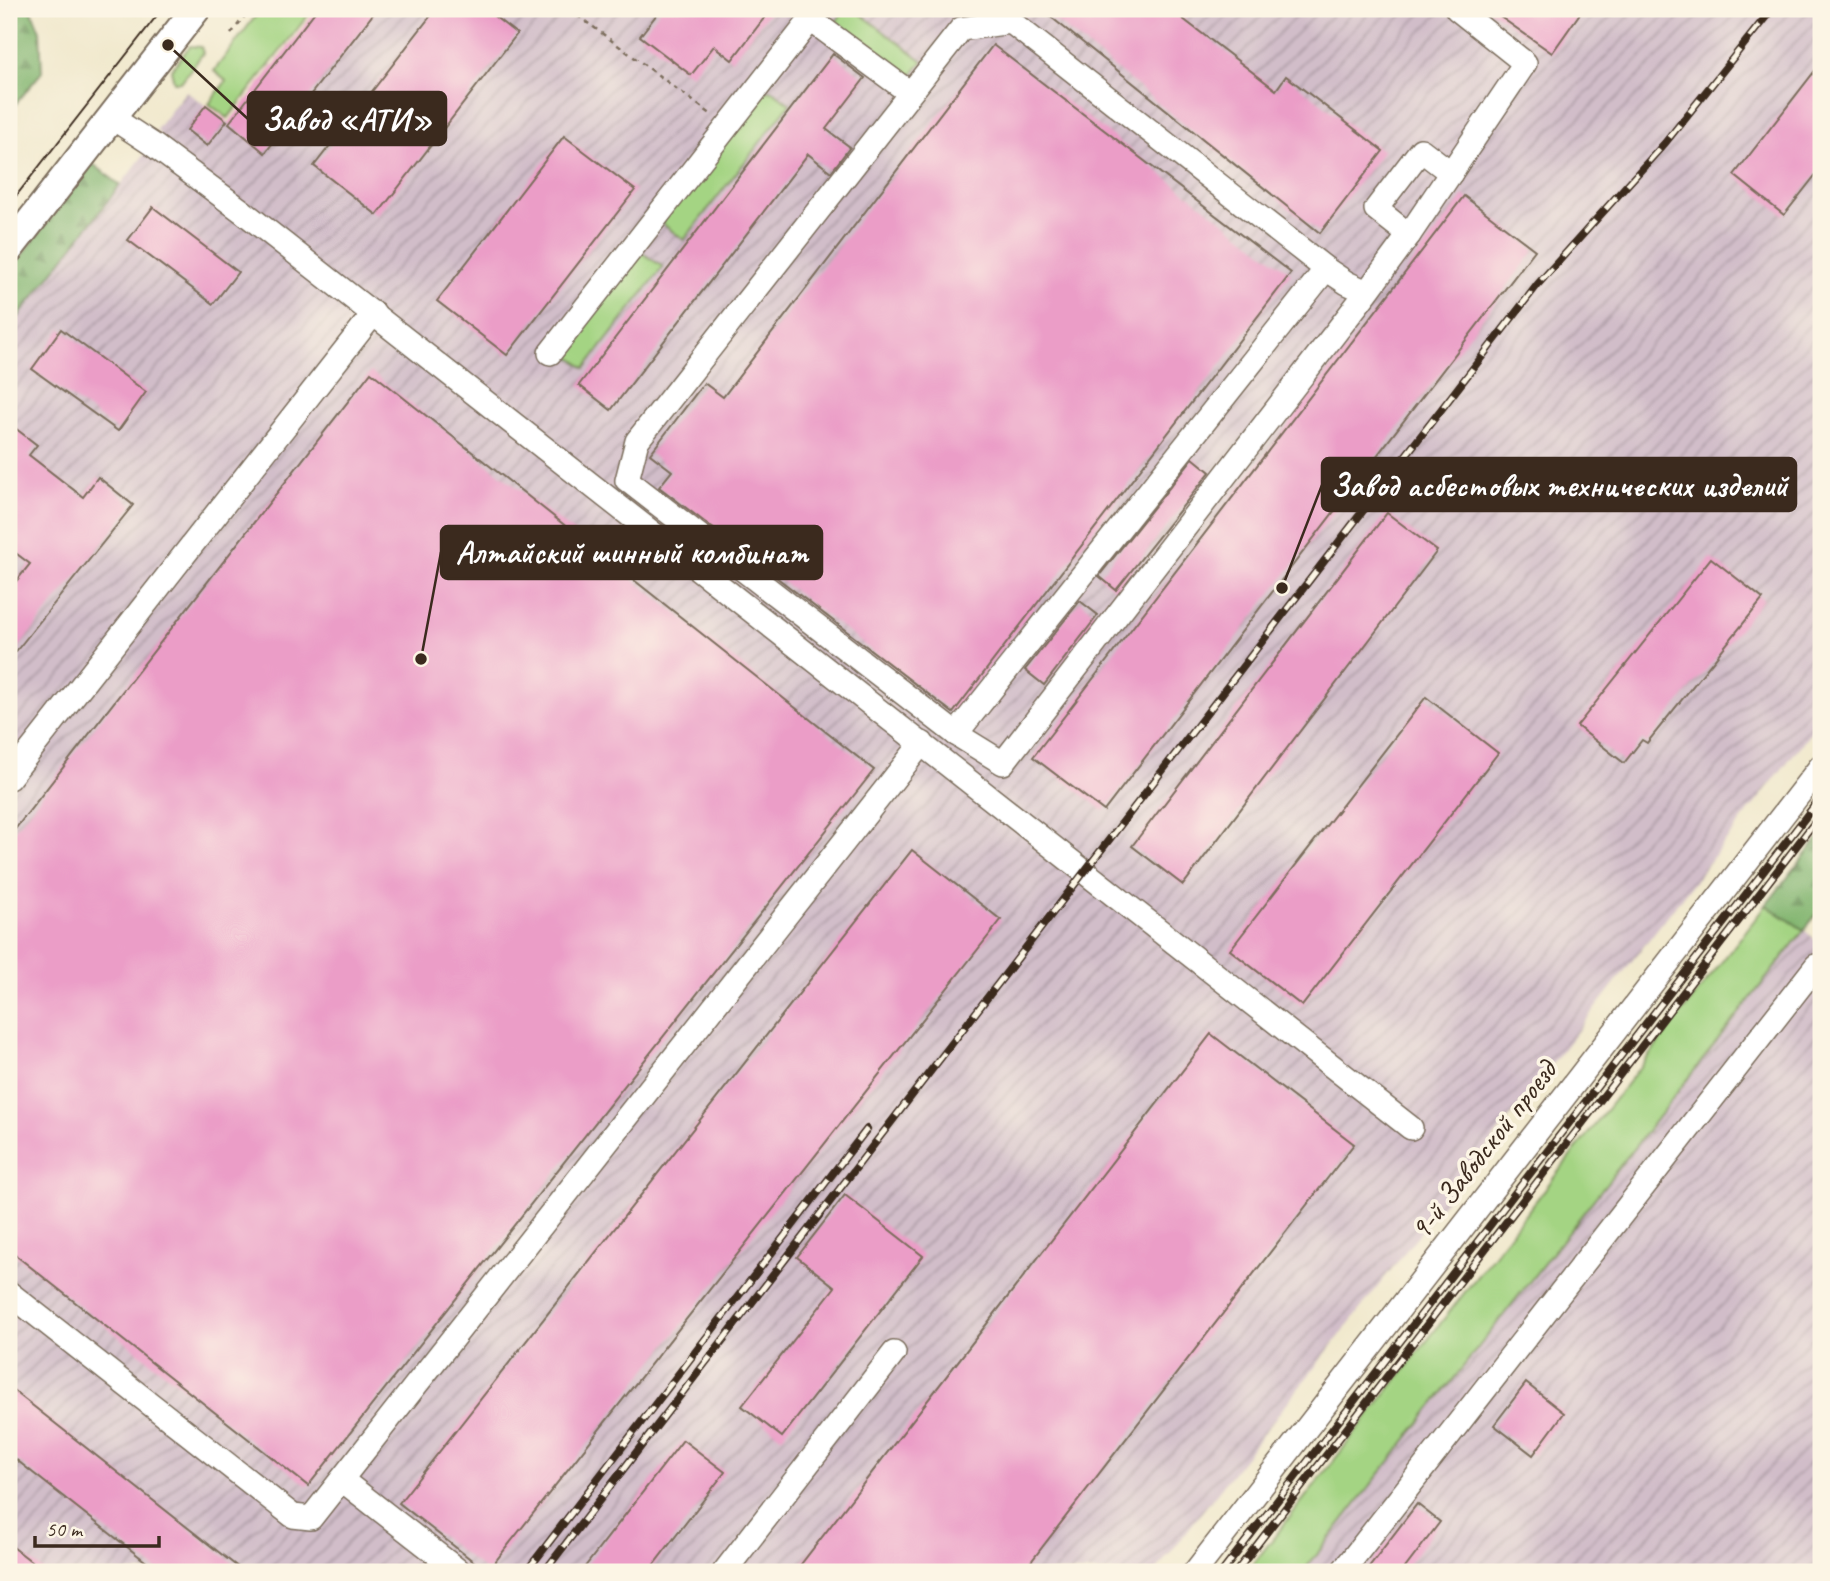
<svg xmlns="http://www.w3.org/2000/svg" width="1830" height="1581" font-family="Caveat,sans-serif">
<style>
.industrial{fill:url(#industrial-furrows)}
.grass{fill:#a4d483;stroke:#707f50;stroke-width:2}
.forest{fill:url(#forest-firs);stroke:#5f7048;stroke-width:2}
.building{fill:#eb9dc7}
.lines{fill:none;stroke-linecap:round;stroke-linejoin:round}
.minor-casing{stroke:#7b6d5c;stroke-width:26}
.major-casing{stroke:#7b6d5c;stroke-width:32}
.path{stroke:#7b6d5c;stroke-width:2.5;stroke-dasharray:5 5;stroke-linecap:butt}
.minor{stroke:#fff;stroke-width:23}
.major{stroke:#fff;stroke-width:28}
.tram{stroke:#3b2a1e;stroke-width:2}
.rail-casing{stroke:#3b2a1e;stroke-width:8}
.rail{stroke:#fcf5e5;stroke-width:5;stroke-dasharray:16;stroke-linecap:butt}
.labels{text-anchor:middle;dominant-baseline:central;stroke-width:7;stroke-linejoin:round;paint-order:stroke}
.street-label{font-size:30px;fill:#3b2a1e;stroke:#fcf5e5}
.leader{fill:none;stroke:#3b2a1e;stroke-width:2.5}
.callout-dot{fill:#3b2a1e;stroke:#fcf5e5;stroke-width:2.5}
.callout{fill:#3b2a1e;stroke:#3b2a1e;stroke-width:2.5}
.callout-label{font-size:32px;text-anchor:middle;font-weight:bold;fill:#fff}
</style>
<defs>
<pattern id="industrial-furrows" width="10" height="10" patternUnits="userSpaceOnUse" patternTransform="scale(1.75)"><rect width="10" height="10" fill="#d1bdc9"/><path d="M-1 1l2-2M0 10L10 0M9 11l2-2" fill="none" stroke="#ab9aa3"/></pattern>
<pattern id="forest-firs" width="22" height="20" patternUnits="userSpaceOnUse" patternTransform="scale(1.75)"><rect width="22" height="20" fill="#83b671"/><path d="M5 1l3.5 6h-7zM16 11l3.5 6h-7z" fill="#6c945c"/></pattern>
</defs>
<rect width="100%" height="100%" fill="#fcf5e5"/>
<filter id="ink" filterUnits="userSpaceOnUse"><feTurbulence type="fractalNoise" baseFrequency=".0143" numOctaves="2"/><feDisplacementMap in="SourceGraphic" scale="14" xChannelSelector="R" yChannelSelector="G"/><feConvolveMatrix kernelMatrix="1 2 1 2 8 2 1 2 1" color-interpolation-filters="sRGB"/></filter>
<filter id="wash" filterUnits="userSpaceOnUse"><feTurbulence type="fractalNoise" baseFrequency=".00686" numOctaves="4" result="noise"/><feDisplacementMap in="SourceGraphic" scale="28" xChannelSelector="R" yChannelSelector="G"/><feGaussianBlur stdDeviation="1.57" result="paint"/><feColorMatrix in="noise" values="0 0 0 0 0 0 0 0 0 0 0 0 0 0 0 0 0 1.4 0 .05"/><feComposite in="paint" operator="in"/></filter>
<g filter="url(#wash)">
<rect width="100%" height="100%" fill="#f1e9ce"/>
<g class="industrial">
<polygon points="317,9 1821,9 1821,719 1155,1572 244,1572 9,1387 9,329 160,134 156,130 186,91 229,123"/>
<polygon points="1804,930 1821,944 1821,1572 1303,1572"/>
<polygon points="9,1454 159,1572 9,1572"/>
</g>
<g class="grass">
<polygon points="261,9 313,9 228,118 209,104 226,81 214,71"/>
<polygon points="846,9 854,9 923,61 912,75 899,77 837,32 835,23"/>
<polygon points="190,46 201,47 203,53 181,82 174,82 171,70"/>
<polygon points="764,90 773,91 790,104 684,240 660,222"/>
<polygon points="641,252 663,267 585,368 569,356 567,343"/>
<polygon points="1766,905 1804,930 1303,1572 1247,1572"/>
</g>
<g class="forest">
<polygon points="9,9 31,9 40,31 42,72 9,112"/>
<polygon points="93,164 120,185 9,329 9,272"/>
<polygon points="1821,835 1821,909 1804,930 1766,905"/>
</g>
<g id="blocks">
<g class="building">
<polygon points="317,9 377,9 265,153 229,123"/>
<polygon points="436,9 485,9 517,34 377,215 314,166"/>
<polygon points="661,9 771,9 732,60 714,46 691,75 640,36"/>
<polygon points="1041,9 1170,9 1276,90 1286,76 1383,151 1320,233"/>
<polygon points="1489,9 1583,9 1552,53"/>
<polygon points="993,45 1291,273 953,713 659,487 672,471 650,454 704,383 723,397"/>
<polygon points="833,54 865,78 826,129 850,147 831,172 808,154 611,410 579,385"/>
<polygon points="1821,63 1821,168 1784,215 1734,175"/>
<polygon points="206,105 227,121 207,146 187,130"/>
<polygon points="564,136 635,190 507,355 437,301"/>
<polygon points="1464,196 1535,250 1104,811 1033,757"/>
<polygon points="153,207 238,272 213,304 128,240"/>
<polygon points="61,329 146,392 118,431 32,369"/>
<polygon points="371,372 874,770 308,1486 9,1250 9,837"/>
<polygon points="15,428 37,445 29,455 83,497 98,477 133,505 9,660 9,590 30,564 9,548 9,436"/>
<polygon points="1193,458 1210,472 1116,590 1099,576"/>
<polygon points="1387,513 1437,551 1183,885 1132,846"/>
<polygon points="1711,558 1763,599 1647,743 1642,740 1624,763 1577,726"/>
<polygon points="1080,601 1098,615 1044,685 1025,670"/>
<polygon points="1426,697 1498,753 1302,1006 1230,950"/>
<polygon points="912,850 1001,920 487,1572 399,1503"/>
<polygon points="1211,1034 1354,1144 1023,1572 795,1572"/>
<polygon points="845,1195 923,1256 782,1437 742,1406 835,1287 797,1257"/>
<polygon points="1526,1383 1564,1413 1533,1455 1494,1425"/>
<polygon points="9,1387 244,1572 159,1572 9,1454"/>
<polygon points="683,1440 725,1472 648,1572 581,1572"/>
<polygon points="1417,1504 1440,1522 1402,1572 1365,1572"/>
<polygon points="9,1544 45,1572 9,1572"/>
</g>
</g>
</g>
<g filter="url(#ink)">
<use href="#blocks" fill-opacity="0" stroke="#7b6d5c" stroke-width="2"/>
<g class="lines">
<g class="minor-casing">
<g id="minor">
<polyline points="811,20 910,93"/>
<polyline points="111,117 152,144 242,211 1411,1128"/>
<polyline points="1409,235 1376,209 1421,150 1451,173"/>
<polyline points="1367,292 1003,763 956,734 627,480 637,441 961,29 1011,22 1326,269 1347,283 1367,292 1409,235 1525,63 1457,9"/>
<polyline points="550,353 819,9"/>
<polyline points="956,734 1326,269"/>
<polyline points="9,778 374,313"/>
<polyline points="9,1293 293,1516 311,1518 922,743"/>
<polyline points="342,1480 460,1572"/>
<polyline points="724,1572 894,1353"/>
<polyline points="1195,1572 1821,766"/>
<polyline points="1342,1572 1816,966 1821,966"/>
</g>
</g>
<g class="major-casing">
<polyline id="major" points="9,249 196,9"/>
</g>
<g class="path">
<polyline points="569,9 712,115"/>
<polyline points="231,34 250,9"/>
</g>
<use href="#minor" class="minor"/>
<use href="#major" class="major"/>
<polyline class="tram" points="9,205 162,9"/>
<g class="rail-casing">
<g id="rail">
<polyline points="526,1572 867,1129"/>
<polyline points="544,1572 1538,284 1665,143 1772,9"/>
<polyline points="1222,1572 1821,797"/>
<polyline points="1236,1572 1821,814"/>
</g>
</g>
<use href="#rail" class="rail"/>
</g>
</g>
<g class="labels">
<g class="street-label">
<text transform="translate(1483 1150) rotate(-52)">9-й Заводской проезд</text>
</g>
</g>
<path class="leader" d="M168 45L248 119M1282 588L1322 485M421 659L441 552"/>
<g class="callout-dot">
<circle cx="168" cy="45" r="7"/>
<circle cx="1282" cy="588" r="7"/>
<circle cx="421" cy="659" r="7"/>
</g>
<g class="callout">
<rect x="248" y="92" width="198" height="53" rx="7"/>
<rect x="1322" y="458" width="474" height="53" rx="7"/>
<rect x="441" y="526" width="381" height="53" rx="7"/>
</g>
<g class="callout-label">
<text x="347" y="130">Завод «АТИ»</text>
<text x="1559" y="496">Завод асбестовых технических изделий</text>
<text x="632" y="563">Алтайский шинный комбинат</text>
</g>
<rect width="1830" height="1581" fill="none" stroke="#fcf5e5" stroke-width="35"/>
<path d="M35 1536v10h124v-10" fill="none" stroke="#3b2a1e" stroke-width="3.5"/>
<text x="46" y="1536" font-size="21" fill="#3b2a1e" stroke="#fcf5e5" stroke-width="5" paint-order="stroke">50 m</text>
</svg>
